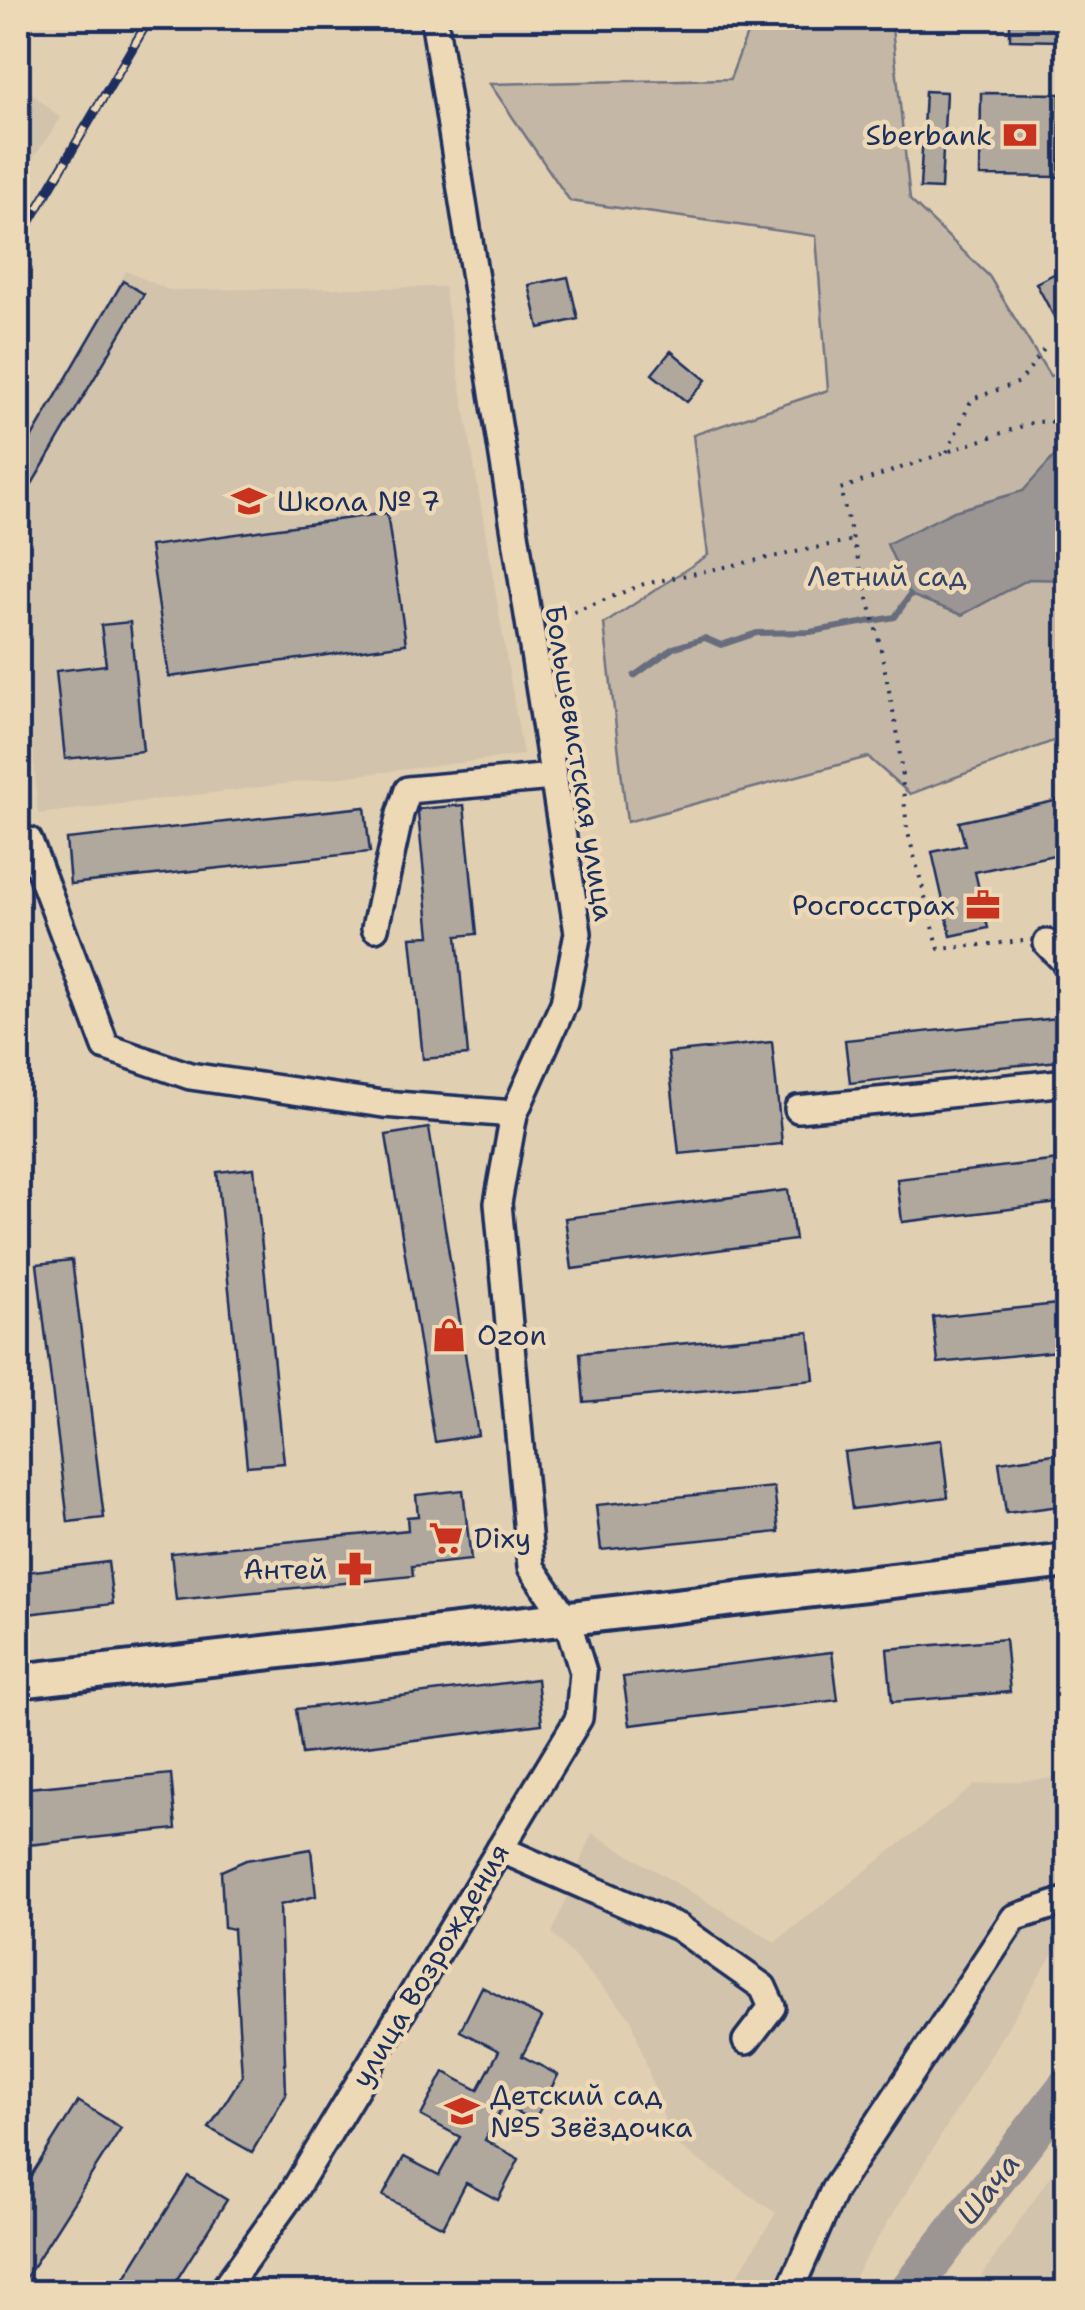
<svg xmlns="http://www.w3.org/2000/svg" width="1085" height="2310" font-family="'Shantell Sans',sans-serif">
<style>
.built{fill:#d2c3ac}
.green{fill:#c4b7a5;stroke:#707382;stroke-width:2.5}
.water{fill:#9b9693;stroke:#686d7e;stroke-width:2.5}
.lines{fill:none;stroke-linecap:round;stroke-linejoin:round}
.stream{stroke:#686d7e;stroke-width:6}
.river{stroke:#9b9693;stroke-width:40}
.building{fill:#b0a79d;stroke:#1b2f5e;stroke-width:2.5}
.minor-casing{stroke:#1b2f5e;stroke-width:32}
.major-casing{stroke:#1b2f5e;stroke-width:40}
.path{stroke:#1b2f5e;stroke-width:4;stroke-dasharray:2.5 8;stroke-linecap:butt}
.minor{stroke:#eed9b7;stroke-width:25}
.major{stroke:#eed9b7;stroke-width:32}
.rail-casing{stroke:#1b2f5e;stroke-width:10}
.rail{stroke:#eed9b7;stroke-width:6;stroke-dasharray:19;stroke-linecap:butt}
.labels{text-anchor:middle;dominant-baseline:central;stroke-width:9;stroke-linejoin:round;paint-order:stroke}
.poi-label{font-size:28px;fill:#1b2f5e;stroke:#eed9b7;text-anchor:start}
.park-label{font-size:28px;fill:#344369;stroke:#eed9b7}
.street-label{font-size:28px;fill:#1b2f5e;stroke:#eed9b7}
.water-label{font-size:30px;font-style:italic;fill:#354469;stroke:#eed9b7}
</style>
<rect width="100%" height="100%" fill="#e1cfb2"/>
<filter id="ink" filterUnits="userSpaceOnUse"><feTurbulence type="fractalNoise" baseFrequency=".01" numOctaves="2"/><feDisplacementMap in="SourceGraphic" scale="20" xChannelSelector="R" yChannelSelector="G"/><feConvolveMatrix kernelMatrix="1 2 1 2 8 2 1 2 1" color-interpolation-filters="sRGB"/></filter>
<g filter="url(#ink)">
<g class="built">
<polygon points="18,82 61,118 18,180"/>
<polygon points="126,271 169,290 444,287 523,755 38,814 18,546 18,457"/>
<polygon points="1067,1777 1067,1942 1055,1950 845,2292 727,2292 776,2213 672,2142 631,2018 552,1933 592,1833 775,1942 975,1785"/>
<polygon points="1067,2151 1067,2292 971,2292"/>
</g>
<polygon class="green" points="753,18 891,18 910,200 989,276 1050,376 1067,371 1067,736 910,794 868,757 627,822 604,624 708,555 693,435 828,390 816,236 570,201 490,84 730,79"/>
<polygon class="water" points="1060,450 1067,451 1067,580 1029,579 962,615 910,595 887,544 954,511 1023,491"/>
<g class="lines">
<polyline class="stream" points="634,676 673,648 705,638 721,645 757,633 810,632 895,617 910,595"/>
<polyline class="river" points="908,2292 1068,2086"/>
</g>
<g class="building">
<polygon points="1010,18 1062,18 1062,41 1010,40"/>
<polygon points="925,91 946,92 941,189 920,188"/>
<polygon points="981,93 1060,94 1059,177 980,176"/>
<polygon points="1068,267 1068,343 1036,283"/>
<polygon points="568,277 578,319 539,328 529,285"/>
<polygon points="123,281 144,294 32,484 18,475 18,461"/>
<polygon points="671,351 706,380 687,402 652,374"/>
<polygon points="387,513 406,644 169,677 150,546"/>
<polygon points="130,622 143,751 65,759 56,671 106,665 101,625"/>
<polygon points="1068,798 1068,852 975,872 988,928 951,936 932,852 965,845 959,822"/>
<polygon points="464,805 477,934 457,936 468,1055 423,1059 411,937 430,936 418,813 419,809"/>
<polygon points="365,807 370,852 70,884 66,839"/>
<polygon points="1068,1017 1068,1060 850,1083 845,1040"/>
<polygon points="772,1042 782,1144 679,1154 668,1053"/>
<polygon points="429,1128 478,1435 435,1442 386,1135"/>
<polygon points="1068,1159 1068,1202 902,1222 897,1179"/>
<polygon points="254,1168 284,1463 247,1466 217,1172"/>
<polygon points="788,1190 795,1240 572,1269 565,1218"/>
<polygon points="72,1260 104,1518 68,1522 37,1264"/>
<polygon points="1068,1303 1068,1350 938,1363 933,1317"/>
<polygon points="809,1332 814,1380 584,1402 580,1353"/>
<polygon points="941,1440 948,1497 852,1509 844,1452"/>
<polygon points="1068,1452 1068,1505 1006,1513 999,1462"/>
<polygon points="774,1487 779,1532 601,1550 596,1505"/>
<polygon points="463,1490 471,1560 412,1566 413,1576 176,1600 171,1553 408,1530 407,1517 418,1516 416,1495"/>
<polygon points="108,1562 113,1604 18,1615 18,1573"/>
<polygon points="1005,1639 1010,1692 892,1702 887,1649"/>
<polygon points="832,1652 838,1700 630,1725 623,1677"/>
<polygon points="537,1679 542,1724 302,1754 296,1709"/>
<polygon points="171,1774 176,1829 18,1846 18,1789"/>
<polygon points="311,1849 316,1896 280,1905 286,2094 252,2152 209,2128 242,2076 233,1929 224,1927 221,1871 246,1860"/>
<polygon points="482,1987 542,2018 522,2056 558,2075 534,2121 503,2105 485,2140 519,2159 498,2200 466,2183 443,2227 383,2196 404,2157 439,2175 460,2137 421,2116 444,2072 478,2090 499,2051 460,2031"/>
<polygon points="78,2101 121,2128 18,2290 18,2196"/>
<polygon points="188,2176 227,2200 169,2292 116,2292"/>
</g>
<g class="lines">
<g class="minor-casing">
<g id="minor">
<polyline points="18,840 29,841 106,1047 190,1076 383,1104 514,1114"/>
<polyline points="375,928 400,814 408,790 553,777"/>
<polyline points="1047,943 1068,965"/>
<polyline points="798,1109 1068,1082"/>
<polyline points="500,1849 678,1927 763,1987 772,2007 746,2041"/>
<polyline points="222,2292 292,2194 579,1718 583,1672 567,1620 531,1567 498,1203 514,1114 564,1003 578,933 434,18"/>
<polyline points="789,2292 834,2190 1014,1918 1068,1900"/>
</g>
</g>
<g class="major-casing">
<polyline id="major" points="18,1681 1068,1561"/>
</g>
<g class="path">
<polyline points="947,452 972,399 1020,382 1047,345"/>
<polyline points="554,620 644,584 853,540"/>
<polyline points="1023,941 939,949 907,829 898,736 880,645 840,489 1034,422 1068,421"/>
</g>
<use href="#minor" class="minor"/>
<use href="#major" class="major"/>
<g class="rail-casing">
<polyline id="rail" points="18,242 150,18"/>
</g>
<use href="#rail" class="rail"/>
</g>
</g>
<defs>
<g id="bank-bare" transform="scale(2.7)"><path d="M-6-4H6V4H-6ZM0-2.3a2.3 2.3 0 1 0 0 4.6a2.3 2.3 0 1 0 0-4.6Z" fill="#c8321e" stroke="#eed9b7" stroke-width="2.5" paint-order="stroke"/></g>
<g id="school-bare" transform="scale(2.7)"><path d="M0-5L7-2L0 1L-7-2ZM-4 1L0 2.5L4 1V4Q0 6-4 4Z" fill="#c8321e" stroke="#eed9b7" stroke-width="2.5" paint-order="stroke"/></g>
<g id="office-bare" transform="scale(2.7)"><path d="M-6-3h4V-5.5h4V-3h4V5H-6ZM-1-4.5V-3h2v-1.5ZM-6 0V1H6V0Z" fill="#c8321e" stroke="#eed9b7" stroke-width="2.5" paint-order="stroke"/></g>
<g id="shop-bare" transform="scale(2.7)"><path d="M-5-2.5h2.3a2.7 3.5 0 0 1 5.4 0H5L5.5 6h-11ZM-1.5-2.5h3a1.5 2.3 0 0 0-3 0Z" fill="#c8321e" stroke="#eed9b7" stroke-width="2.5" paint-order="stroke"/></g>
<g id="supermarket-bare" transform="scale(2.7)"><path d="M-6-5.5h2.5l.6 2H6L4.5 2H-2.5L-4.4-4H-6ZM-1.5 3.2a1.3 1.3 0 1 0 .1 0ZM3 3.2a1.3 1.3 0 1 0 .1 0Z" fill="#c8321e" stroke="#eed9b7" stroke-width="2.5" paint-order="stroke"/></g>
<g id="pharmacy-bare" transform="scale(2.7)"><path d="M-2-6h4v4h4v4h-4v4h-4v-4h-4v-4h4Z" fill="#c8321e" stroke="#eed9b7" stroke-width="2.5" paint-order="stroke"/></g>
</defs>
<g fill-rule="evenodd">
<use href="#bank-bare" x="1020" y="135"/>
<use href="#school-bare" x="249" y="501"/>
<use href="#office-bare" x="983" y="905"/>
<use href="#shop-bare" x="449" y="1335"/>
<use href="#supermarket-bare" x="446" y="1538"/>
<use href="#pharmacy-bare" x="355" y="1569"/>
<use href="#school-bare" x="462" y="2111"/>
</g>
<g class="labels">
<g class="poi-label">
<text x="992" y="135" text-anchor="end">Sberbank</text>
<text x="277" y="501">Школа № 7</text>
<text x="955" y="905" text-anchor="end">Росгосстрах</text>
<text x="477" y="1335">Ozon</text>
<text x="474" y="1538">Dixy</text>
<text x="327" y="1569" text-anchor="end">Антей</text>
<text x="490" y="2095">Детский сад<tspan x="490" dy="32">№5 Звёздочка</tspan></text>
</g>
<g class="park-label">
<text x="887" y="576">Летний сад</text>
</g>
<g class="street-label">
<text transform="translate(580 763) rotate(81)">Большевистская улица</text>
<text transform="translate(430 1965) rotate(-59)">улица Возрождения</text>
</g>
<g class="water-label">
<text transform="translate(988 2189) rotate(-52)">Шача</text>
</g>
</g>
<rect width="1085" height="2310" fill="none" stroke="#eed9b7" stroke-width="60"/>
<rect x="30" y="30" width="1025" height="2250" fill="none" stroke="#1b2f5e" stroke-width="4" filter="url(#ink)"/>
</svg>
